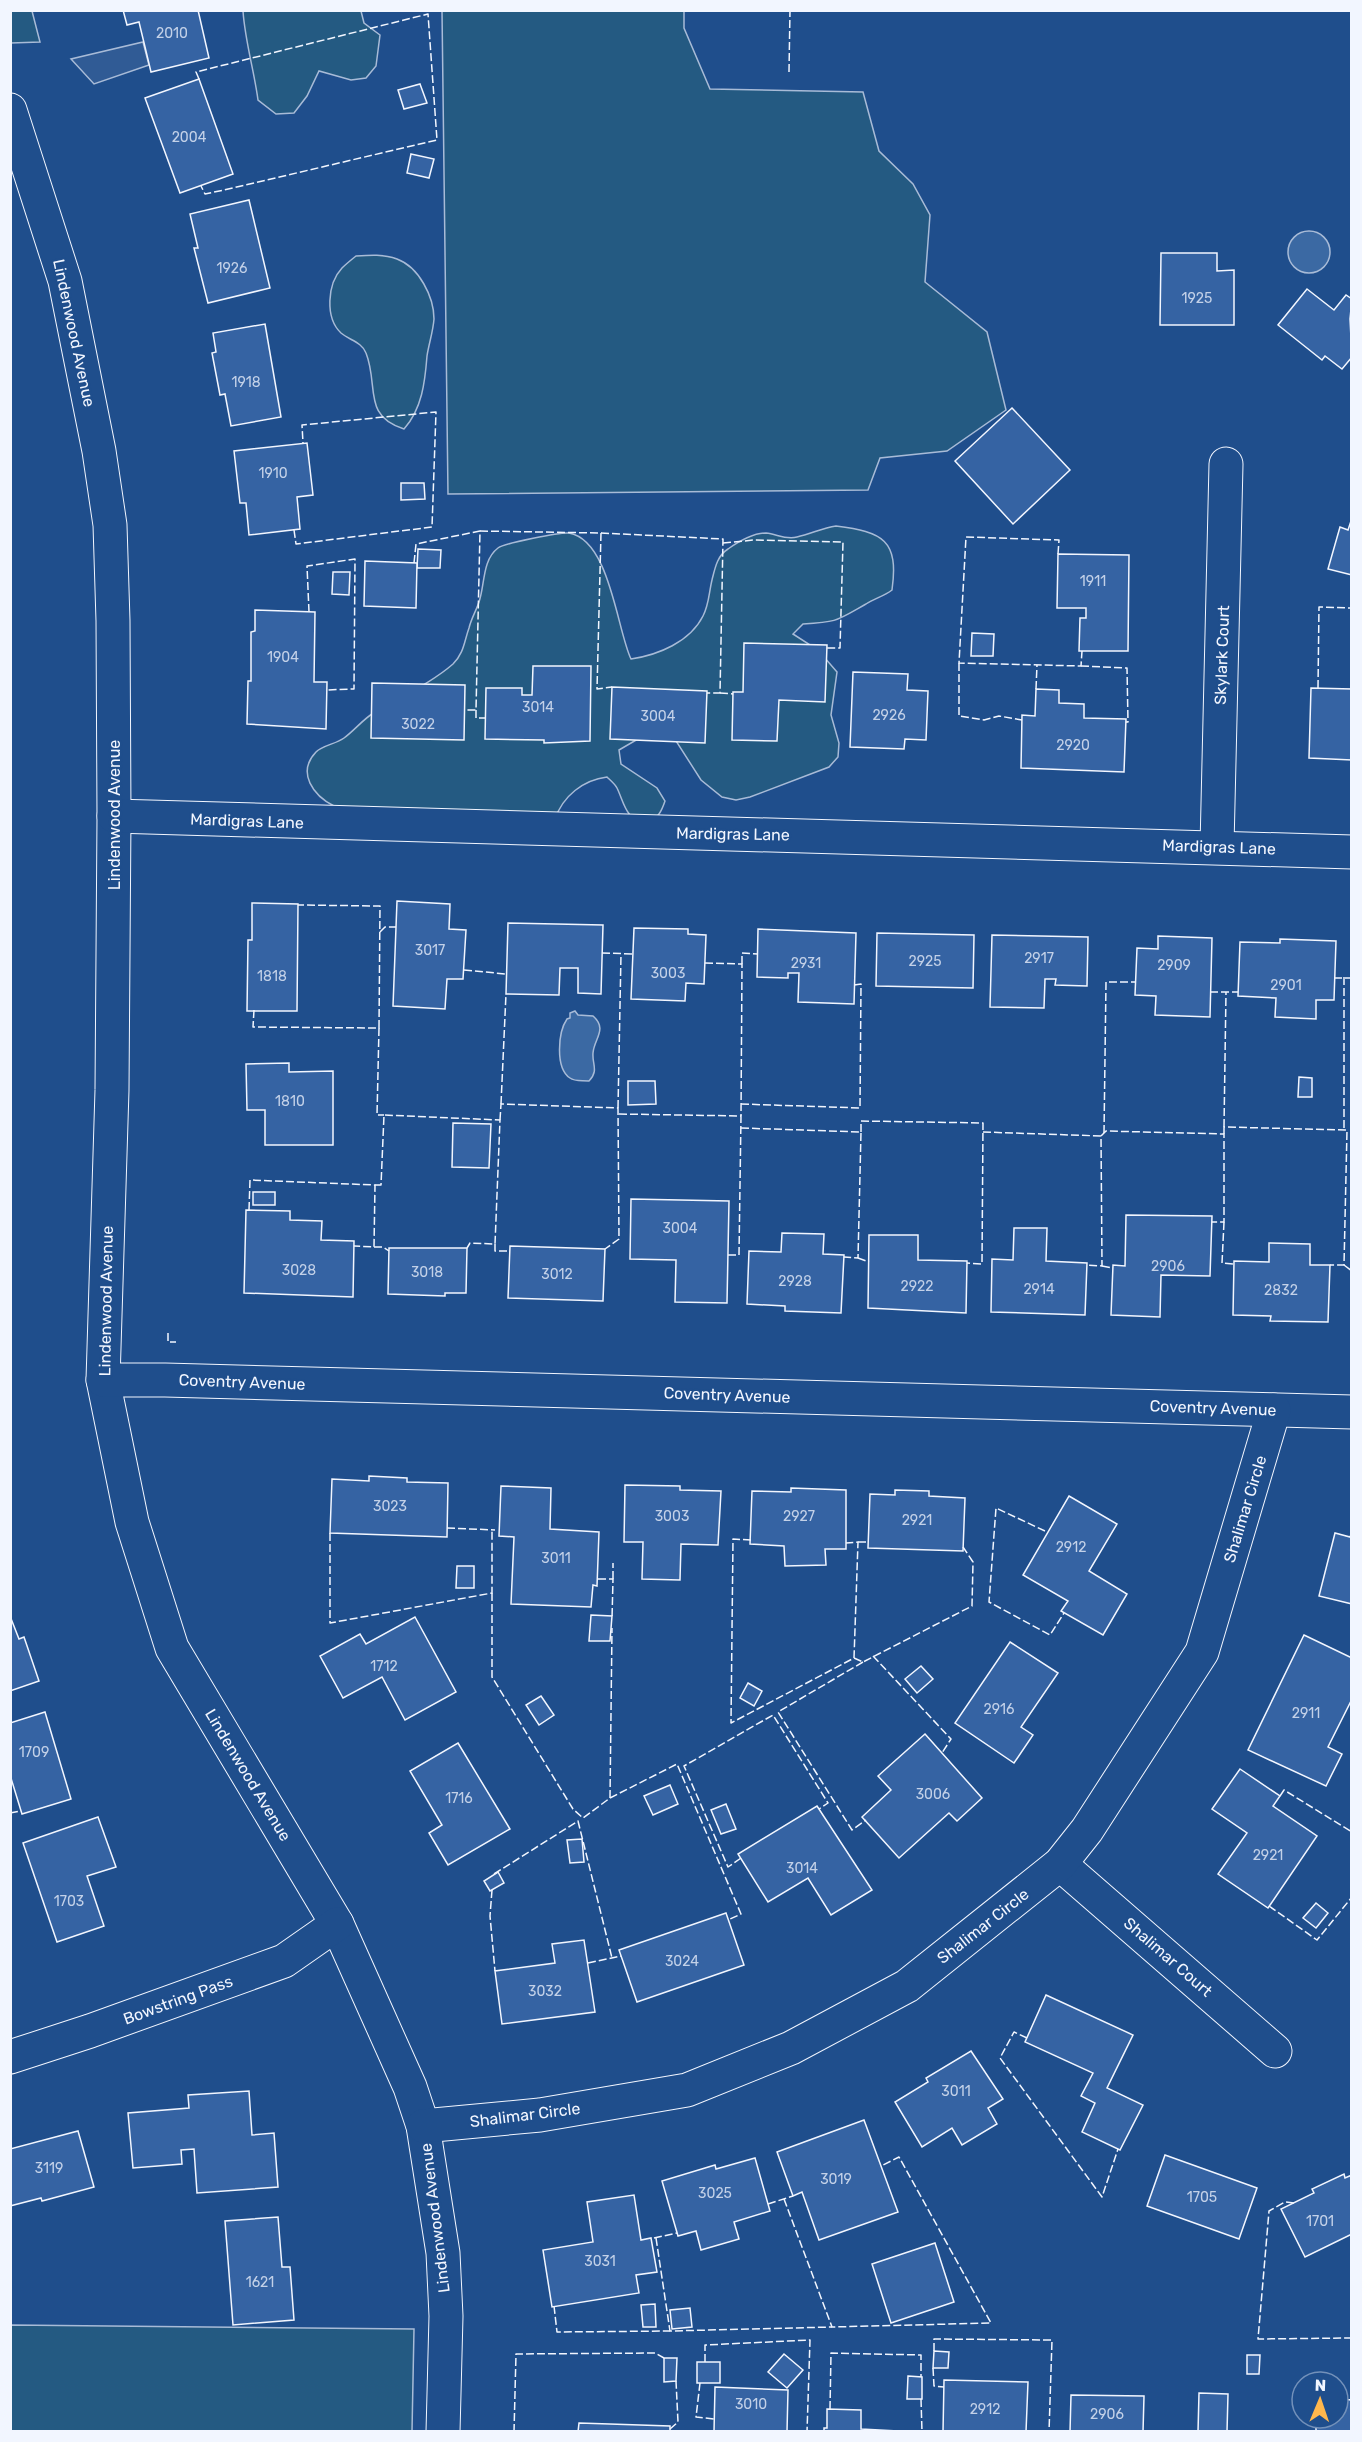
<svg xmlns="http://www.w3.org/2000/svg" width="1362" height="2442" font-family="Rubik,sans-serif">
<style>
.green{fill:#245a82;stroke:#a8bbd7;stroke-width:1.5}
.parking{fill:#305b95;stroke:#a8bbd7;stroke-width:1.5}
.water{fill:#3b69a3;stroke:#a8bbd7;stroke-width:1.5}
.building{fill:#3563a3;stroke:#f2f6ff;stroke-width:1.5}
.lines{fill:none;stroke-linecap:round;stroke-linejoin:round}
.minor-casing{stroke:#f2f6ff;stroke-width:35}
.minor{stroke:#1f4e8c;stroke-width:33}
.fence{stroke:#f2f6ff;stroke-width:1.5;stroke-dasharray:8 3;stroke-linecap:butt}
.labels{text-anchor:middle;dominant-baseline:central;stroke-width:4.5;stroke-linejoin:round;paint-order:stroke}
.number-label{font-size:14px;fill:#c3d1e8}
.street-label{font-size:16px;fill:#f2f6ff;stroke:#1f4e8c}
</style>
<rect width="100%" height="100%" fill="#1f4e8c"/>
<g class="green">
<polygon points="10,11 32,11 40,42 11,43"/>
<path d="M243,11H361L364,23L380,35L376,66L366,78L351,80L319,71L307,96L294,113L276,114L258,100C254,70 245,41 243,11Z"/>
<polygon points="442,11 684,11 684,28 710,89 863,92 879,151 913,184 930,215 925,282 987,332 1006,410 947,451 880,458 868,490 448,494"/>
<path d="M356,256C370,255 384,254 397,259C419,267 434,297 434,319C433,332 429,343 427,356C425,382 422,409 404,429C362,416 379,386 366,353C362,342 349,340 341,333C325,318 327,284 342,268C346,264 351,260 356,256Z"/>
<path d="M836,526C883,532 899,540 892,590C883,597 875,598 866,604C836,621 838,622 803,624L793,634L818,650L837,672L831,715L839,743L838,757L829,767L750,797L736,800L722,797L701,780L671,733L643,736L619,750L621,764L657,788L665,801C662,810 658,820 647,821C626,823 624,802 617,788C615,784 610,780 607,777C583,780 563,796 555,819L334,806C314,796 296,773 316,752C323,745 336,744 344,738C355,730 363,719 375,712C401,696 430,684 453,664C464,653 464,642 469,628C471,619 476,611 479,602C485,585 482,560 498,548C505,543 561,532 569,533C610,540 617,630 631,659C658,655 690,642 703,616C709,605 709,592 712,580C715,568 717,556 728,549C738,542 754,533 766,533C777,534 785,540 797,537C811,534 822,528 836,526Z"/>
<polygon points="11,2325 414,2329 412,2431 11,2431"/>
</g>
<polygon class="parking" points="143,42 149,65 94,84 71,59"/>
<g class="water">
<circle cx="1309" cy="252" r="21"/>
<path d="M575,1011L578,1015L593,1016C608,1029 594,1039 593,1053C592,1064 599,1071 589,1081C583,1080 575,1082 570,1078C555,1068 558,1032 567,1019L570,1018V1013Z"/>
</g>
<g class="building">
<polygon points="123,10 198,10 209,58 151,72 139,22 127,25"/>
<polygon points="199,79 233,174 180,193 145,98"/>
<polygon points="420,84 427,103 404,109 398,90"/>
<polygon points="411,154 434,159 429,178 407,173"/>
<polygon points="249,200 270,288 208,303 194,248 198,248 190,214"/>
<polygon points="1161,253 1217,253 1217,271 1234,270 1234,325 1160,325"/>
<polygon points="1307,289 1334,310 1346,295 1352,299 1350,319 1352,357 1342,369 1325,356 1322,360 1278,325"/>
<polygon points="265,324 281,417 231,426 225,394 220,395 212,353 216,352 213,333"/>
<polygon points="1012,408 1070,470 1013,524 955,461"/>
<polygon points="307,443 313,495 297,497 300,529 249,535 246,503 240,503 234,451"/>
<polygon points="401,483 424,483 425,499 401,500"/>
<polygon points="1352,518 1352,575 1328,569 1340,527 1348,530"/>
<polygon points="418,549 441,550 440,568 417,568"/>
<polygon points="1058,554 1129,555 1128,651 1079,651 1080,618 1086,618 1086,608 1057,608"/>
<polygon points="365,561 417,563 416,608 364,606"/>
<polygon points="333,572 350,572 349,595 332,594"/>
<polygon points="255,610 315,612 314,682 327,682 326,729 247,724 248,681 251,681 251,632 255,631"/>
<polygon points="972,633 994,634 993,656 971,656"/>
<polygon points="744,643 827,645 825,702 779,700 777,741 732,740 733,692 743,692"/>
<polygon points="533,666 591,666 590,741 544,743 544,740 485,739 486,688 522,688 522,695 532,695"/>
<polygon points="853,672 908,674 907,690 928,691 926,740 905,739 904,749 850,747"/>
<polygon points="372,683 465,685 464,740 371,738"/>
<polygon points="612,687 707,691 705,743 610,739"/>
<polygon points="1311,688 1352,689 1352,760 1309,758"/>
<polygon points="1036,689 1059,690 1059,703 1084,704 1084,718 1126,719 1124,772 1021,768 1022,715 1035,716"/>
<polygon points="397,901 450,904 449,929 466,930 463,979 447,979 445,1009 393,1006"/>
<polygon points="252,903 298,904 297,1011 247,1011 248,940 252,940"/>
<polygon points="508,923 603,925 601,994 578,993 578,968 560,968 559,995 506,994"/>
<polygon points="634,928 688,929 688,934 706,935 704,984 686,983 685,1001 631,999"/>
<polygon points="758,929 856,933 854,1004 798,1002 799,973 788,973 788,978 757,977"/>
<polygon points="877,933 974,935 973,988 876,986"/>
<polygon points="992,935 1088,937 1087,986 1055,985 1056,979 1045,979 1044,1008 990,1007"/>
<polygon points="1158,936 1212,938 1210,1017 1155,1015 1156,996 1135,995 1137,948 1158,949"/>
<polygon points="1280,939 1336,941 1334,1000 1316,1000 1316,1019 1275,1017 1276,998 1238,996 1240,942 1280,943"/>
<polygon points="289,1063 289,1072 333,1071 333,1145 265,1145 265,1110 247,1110 246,1064"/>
<polygon points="1299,1077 1312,1078 1312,1097 1298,1097"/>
<polygon points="628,1081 655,1081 656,1104 628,1105"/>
<polygon points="453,1123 491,1124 489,1168 452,1167"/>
<rect x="253" y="1192" width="22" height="13"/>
<polygon points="631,1199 729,1201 727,1303 675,1302 676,1260 630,1259"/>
<polygon points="246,1210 290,1211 290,1220 322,1221 321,1240 354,1241 353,1297 244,1293"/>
<polygon points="1126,1215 1212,1216 1210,1276 1161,1275 1160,1317 1111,1315 1113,1265 1125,1266"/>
<polygon points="1014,1228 1047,1228 1046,1261 1087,1263 1085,1315 991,1312 992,1259 1013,1260"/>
<polygon points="782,1233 824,1234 823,1254 844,1255 841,1313 785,1311 785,1306 747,1304 749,1251 781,1252"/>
<polygon points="869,1235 918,1235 918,1260 967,1261 966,1313 868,1308"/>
<polygon points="1269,1243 1310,1244 1310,1265 1330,1265 1328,1322 1270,1321 1271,1316 1233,1315 1234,1261 1269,1262"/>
<polygon points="510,1246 605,1249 603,1301 508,1298"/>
<polygon points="389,1248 467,1248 466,1293 445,1293 445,1296 388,1294"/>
<polygon points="369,1476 407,1478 407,1482 448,1483 447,1537 330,1533 332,1479 369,1481"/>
<polygon points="625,1485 680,1486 680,1490 721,1491 718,1545 681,1544 680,1580 642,1579 643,1542 624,1542"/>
<polygon points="501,1486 551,1488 550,1529 599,1532 597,1586 593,1585 591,1607 511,1604 514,1537 499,1536"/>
<polygon points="791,1488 846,1490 846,1549 825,1549 826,1565 785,1566 784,1546 750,1544 752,1491 791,1492"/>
<polygon points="895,1490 929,1491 929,1496 965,1498 963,1551 868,1548 870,1494 895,1495"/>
<polygon points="1069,1496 1117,1524 1089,1571 1127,1594 1103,1635 1061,1611 1068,1601 1023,1575"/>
<polygon points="1352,1532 1352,1604 1319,1596 1335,1533 1350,1537"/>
<polygon points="457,1566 474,1566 474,1588 456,1588"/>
<polygon points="591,1615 612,1616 610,1641 589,1641"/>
<polygon points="10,1616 19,1639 24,1637 39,1681 10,1691"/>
<polygon points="415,1617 456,1692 405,1720 382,1677 343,1698 320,1656 360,1634 366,1644"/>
<polygon points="1304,1635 1352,1658 1352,1699 1328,1747 1342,1754 1326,1786 1248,1750"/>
<polygon points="1010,1642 1058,1673 1021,1727 1033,1735 1014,1763 955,1723"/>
<polygon points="921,1666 933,1679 917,1693 905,1679"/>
<polygon points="748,1683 762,1691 754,1706 740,1698"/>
<polygon points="541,1696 554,1715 539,1725 526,1705"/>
<polygon points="45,1712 71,1799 22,1814 10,1775 10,1723"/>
<polygon points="925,1734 982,1798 957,1821 949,1813 899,1858 862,1817 891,1790 878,1776"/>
<polygon points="458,1743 510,1829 448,1865 429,1833 442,1825 410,1771"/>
<polygon points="1240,1769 1280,1796 1273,1806 1317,1836 1268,1908 1218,1874 1247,1833 1212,1809"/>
<polygon points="670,1785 678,1804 653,1815 644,1796"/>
<polygon points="726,1804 736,1829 721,1834 711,1810"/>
<polygon points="817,1806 872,1890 831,1915 808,1878 768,1902 738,1854"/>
<polygon points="98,1817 116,1867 87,1876 104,1926 57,1942 23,1843"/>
<polygon points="582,1839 584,1862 570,1863 567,1840"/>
<polygon points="498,1872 504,1883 490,1891 484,1881"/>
<polygon points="1316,1903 1328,1913 1316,1928 1303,1918"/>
<polygon points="726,1913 744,1965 637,2002 619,1950"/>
<polygon points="584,1940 595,2012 502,2024 495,1971 555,1963 552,1944"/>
<polygon points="1046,1995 1133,2035 1107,2088 1143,2105 1120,2150 1082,2132 1095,2103 1081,2096 1093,2073 1025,2042"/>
<polygon points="971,2051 1003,2099 988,2108 997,2124 962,2145 952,2128 922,2147 895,2102 928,2082 926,2078"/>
<polygon points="249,2091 252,2135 274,2133 278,2187 197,2193 194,2149 181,2150 182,2164 133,2168 128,2113 189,2108 188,2095"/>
<polygon points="864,2120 898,2212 819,2240 802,2192 793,2196 777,2152"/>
<polygon points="78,2131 94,2187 42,2201 41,2198 10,2206 10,2149"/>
<polygon points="1165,2155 1257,2188 1239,2239 1147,2206"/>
<polygon points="755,2158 770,2211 734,2222 739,2239 701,2250 696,2231 678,2236 662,2181 715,2165 716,2169"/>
<polygon points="1344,2174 1345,2178 1352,2175 1352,2234 1305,2257 1281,2209 1314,2193 1312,2189"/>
<polygon points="634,2195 641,2240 651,2238 657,2272 636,2275 639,2293 552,2307 543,2250 593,2242 587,2202"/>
<polygon points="278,2217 282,2267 290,2267 294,2320 233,2325 225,2221"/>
<polygon points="935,2243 954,2302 891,2323 872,2264"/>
<polygon points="655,2304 656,2327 643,2327 641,2305"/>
<polygon points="690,2308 692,2327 672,2329 670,2310"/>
<polygon points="934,2351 949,2352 948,2368 933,2368"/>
<polygon points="784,2354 803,2370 787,2388 768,2372"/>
<polygon points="1247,2355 1260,2355 1259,2374 1247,2374"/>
<polygon points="664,2358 677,2358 676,2381 664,2382"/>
<rect x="697" y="2362" width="23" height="21"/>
<polygon points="908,2376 922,2377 922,2399 907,2399"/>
<polygon points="944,2380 1028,2382 1026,2432 943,2432"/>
<polygon points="715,2387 788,2390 787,2432 714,2432"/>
<polygon points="1199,2393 1228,2394 1227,2432 1198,2432"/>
<polygon points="1071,2395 1144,2396 1143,2432 1070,2432"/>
<polygon points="1338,2399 1352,2400 1352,2432 1316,2432 1316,2418 1338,2418"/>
<polygon points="827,2409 861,2410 861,2429 917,2432 824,2432 824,2428 827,2428"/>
<polygon points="579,2423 670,2426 670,2432 578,2432"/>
</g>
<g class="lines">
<g class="minor-casing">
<g id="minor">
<polyline points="10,110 65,281 99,451 110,525 113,621 114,816 112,1090 103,1380 132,1522 172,1648 337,1924 410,2087 423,2126 443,2253 446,2316 443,2432"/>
<polyline points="114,816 1352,852"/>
<polyline points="1217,846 1226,464"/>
<polyline points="103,1380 165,1380 1352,1412"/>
<polyline points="1060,1864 1275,2051"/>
<polyline points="10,2057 90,2031 284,1961 337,1924"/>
<polyline points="423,2126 540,2115 687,2090 791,2048 907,1986 1060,1864 1087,1830 1202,1652 1274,1410"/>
</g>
</g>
<use href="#minor" class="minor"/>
<g class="fence">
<polyline points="789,72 790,10"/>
<polyline points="199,79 196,72 428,14 437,140 224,190 205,194 201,186"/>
<polyline points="294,530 296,544 432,527 436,412 302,425 303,443"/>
<polyline points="480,531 601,533 597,689 612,687"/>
<polyline points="601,533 723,539 720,693 707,693"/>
<polyline points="723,543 754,540 843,542 840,648 826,648"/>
<polyline points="1058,554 1059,540 966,537 959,663 1081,666 1082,651"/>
<polyline points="414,563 416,544 480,531 476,710 465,710"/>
<polyline points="309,612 307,566 355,559 354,689 326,690"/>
<polyline points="959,663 959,716 984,720 999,716 1022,720"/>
<polyline points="1081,666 1127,668 1128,722 1126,722"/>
<polyline points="1318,688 1319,607 1352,608"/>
<polyline points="1036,689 1037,665"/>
<polyline points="720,693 733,694"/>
<polyline points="476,710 476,718 485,718"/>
<polyline points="380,932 385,927 396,927"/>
<polyline points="602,953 633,954"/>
<polyline points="705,963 742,964 741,1116"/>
<polyline points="742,964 742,953 758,954"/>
<polyline points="464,970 506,974"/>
<polyline points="1344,977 1344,1130"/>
<polyline points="1334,978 1352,978"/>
<polyline points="1210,992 1238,992"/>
<polyline points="254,1010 253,1027 379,1028 380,906 298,905"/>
<polyline points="379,1028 377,1115 384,1115"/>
<polyline points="501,1104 506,994"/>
<polyline points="741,1104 860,1108 861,984 854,985"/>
<polyline points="618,1108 621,954"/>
<polyline points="619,1114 741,1116 739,1255 728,1255"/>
<polyline points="500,1120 501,1104 618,1108 619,1239 605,1249"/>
<polyline points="1224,1127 1226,992"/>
<polyline points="741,1128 861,1132 858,1258 844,1257"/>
<polyline points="861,1132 861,1121 983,1123 982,1264 967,1263"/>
<polyline points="983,1132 1101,1136 1102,1266 1087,1265"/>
<polyline points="1104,1133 1106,982 1136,982"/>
<polyline points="1224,1134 1224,1127 1347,1130 1344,1265 1330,1265"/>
<polyline points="1101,1136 1106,1131 1224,1134 1224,1222 1212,1222"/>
<polyline points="375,1185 381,1185 384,1115 500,1120 495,1244 470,1243 467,1248"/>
<polyline points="249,1210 250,1180 375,1185 374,1247 354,1246"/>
<polyline points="1224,1222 1222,1263 1234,1264"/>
<polyline points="495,1244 495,1251 509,1251"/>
<polyline points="374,1247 383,1247 389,1251"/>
<polyline points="858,1258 869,1262"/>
<polyline points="1344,1265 1352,1271"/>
<polyline points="1102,1266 1113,1268"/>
<polyline points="168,1333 168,1342 176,1342"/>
<polyline points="447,1528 495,1530"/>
<polyline points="1045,1531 996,1508 989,1602 1050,1635 1064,1613"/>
<polyline points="330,1533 330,1623 492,1593 492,1530"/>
<polyline points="751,1540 733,1539 731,1723 854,1658 858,1542 846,1543"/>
<polyline points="858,1542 869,1542"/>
<polyline points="598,1579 613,1579 612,1619"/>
<polyline points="613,1579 613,1563"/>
<polyline points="492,1593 492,1677 573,1809 583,1818 610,1798 612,1628"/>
<polyline points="873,1656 951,1739 942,1753"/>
<polyline points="854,1658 863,1662 972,1606 973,1562 963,1547"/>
<polyline points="863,1662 778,1712 852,1830 866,1820"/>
<polyline points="1280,1796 1284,1790 1352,1832"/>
<polyline points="610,1798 677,1764 741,1914 728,1920"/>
<polyline points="10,1813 21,1811"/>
<polyline points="741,1858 728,1867 684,1766 773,1715 828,1803 819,1809"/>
<polyline points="494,1874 578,1821 612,1958"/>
<polyline points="492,1890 490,1916 495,1971"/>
<polyline points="1269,1906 1317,1940 1352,1897"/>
<polyline points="588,1963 621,1956"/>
<polyline points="1027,2038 1014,2032 1000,2058 1102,2197 1118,2149"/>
<polyline points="784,2199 832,2327 991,2323 899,2157 881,2166"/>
<polyline points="1294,2203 1285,2202 1269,2211 1258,2339 1352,2338"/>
<polyline points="768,2204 793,2196"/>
<polyline points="654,2238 677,2233"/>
<polyline points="656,2238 670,2331 832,2327"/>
<polyline points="554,2306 557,2332 670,2331"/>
<polyline points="934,2351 934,2339 1052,2340 1049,2432"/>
<polyline points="705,2362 705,2345 810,2340 807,2432"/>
<polyline points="933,2368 934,2386 944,2387"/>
<polyline points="700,2383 696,2417 714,2419"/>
<polyline points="921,2399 922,2432"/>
<polyline points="830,2409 831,2353 921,2355 921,2377"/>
<polyline points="670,2429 678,2422 676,2381"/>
<polyline points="514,2432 516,2354 655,2353 664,2358"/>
</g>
</g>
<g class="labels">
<g class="number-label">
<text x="172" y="33">2010</text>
<text x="189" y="137">2004</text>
<text x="232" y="268">1926</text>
<text x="1197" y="298">1925</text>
<text x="246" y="382">1918</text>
<text x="273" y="473">1910</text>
<text x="1093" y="581">1911</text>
<text x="283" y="657">1904</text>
<text x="538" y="707">3014</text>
<text x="889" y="715">2926</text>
<text x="658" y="716">3004</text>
<text x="418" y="724">3022</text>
<text x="1073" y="745">2920</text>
<text x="430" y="950">3017</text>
<text x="1039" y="958">2917</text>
<text x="925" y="961">2925</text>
<text x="806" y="963">2931</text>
<text x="1174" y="965">2909</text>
<text x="668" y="973">3003</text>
<text x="272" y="976">1818</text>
<text x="1286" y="985">2901</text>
<text x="290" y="1101">1810</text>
<text x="680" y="1228">3004</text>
<text x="1168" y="1266">2906</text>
<text x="299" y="1270">3028</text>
<text x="427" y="1272">3018</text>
<text x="557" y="1274">3012</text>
<text x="795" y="1281">2928</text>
<text x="917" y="1286">2922</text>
<text x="1039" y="1289">2914</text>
<text x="1281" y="1290">2832</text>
<text x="390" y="1506">3023</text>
<text x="672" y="1516">3003</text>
<text x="799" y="1516">2927</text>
<text x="917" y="1520">2921</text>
<text x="1071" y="1547">2912</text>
<text x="556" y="1558">3011</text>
<text x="384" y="1666">1712</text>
<text x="999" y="1709">2916</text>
<text x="1306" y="1713">2911</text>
<text x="34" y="1752">1709</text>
<text x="933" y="1794">3006</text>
<text x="459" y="1798">1716</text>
<text x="1268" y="1855">2921</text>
<text x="802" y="1868">3014</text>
<text x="69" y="1901">1703</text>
<text x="682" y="1961">3024</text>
<text x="545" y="1991">3032</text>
<text x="956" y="2091">3011</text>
<text x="49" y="2168">3119</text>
<text x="836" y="2179">3019</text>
<text x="715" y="2193">3025</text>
<text x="1202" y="2197">1705</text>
<text x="1320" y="2221">1701</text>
<text x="600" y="2261">3031</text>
<text x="260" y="2282">1621</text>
<text x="751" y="2404">3010</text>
<text x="985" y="2409">2912</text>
<text x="1107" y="2414">2906</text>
</g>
<g class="street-label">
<text transform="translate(74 333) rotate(78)">Lindenwood Avenue</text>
<text transform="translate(1222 655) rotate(-88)">Skylark Court</text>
<text transform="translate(114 815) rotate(-90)">Lindenwood Avenue</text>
<text transform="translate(247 821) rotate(2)">Mardigras Lane</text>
<text transform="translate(733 834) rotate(1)">Mardigras Lane</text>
<text transform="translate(1219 847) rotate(2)">Mardigras Lane</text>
<text transform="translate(106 1301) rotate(-89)">Lindenwood Avenue</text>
<text transform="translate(242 1382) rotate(2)">Coventry Avenue</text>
<text transform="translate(727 1395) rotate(2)">Coventry Avenue</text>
<text transform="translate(1213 1408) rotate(2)">Coventry Avenue</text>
<text transform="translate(1245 1509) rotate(-73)">Shalimar Circle</text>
<text transform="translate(248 1775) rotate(59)">Lindenwood Avenue</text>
<text transform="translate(983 1926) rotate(-38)">Shalimar Circle</text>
<text transform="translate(1168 1957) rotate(41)">Shalimar Court</text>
<text transform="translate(178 2000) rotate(-20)">Bowstring Pass</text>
<text transform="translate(525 2115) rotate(-7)">Shalimar Circle</text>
<text transform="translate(435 2218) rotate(-97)">Lindenwood Avenue</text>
</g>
</g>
<rect width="1362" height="2442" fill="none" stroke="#f2f6ff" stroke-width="24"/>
<g transform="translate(1320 2400) rotate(2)"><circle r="28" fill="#1f4e8c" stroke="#7391ba" stroke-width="1.5"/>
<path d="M0-4.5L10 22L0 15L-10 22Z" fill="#ffb74d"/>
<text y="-9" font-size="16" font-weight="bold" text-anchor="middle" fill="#f2f6ff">N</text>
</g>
</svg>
